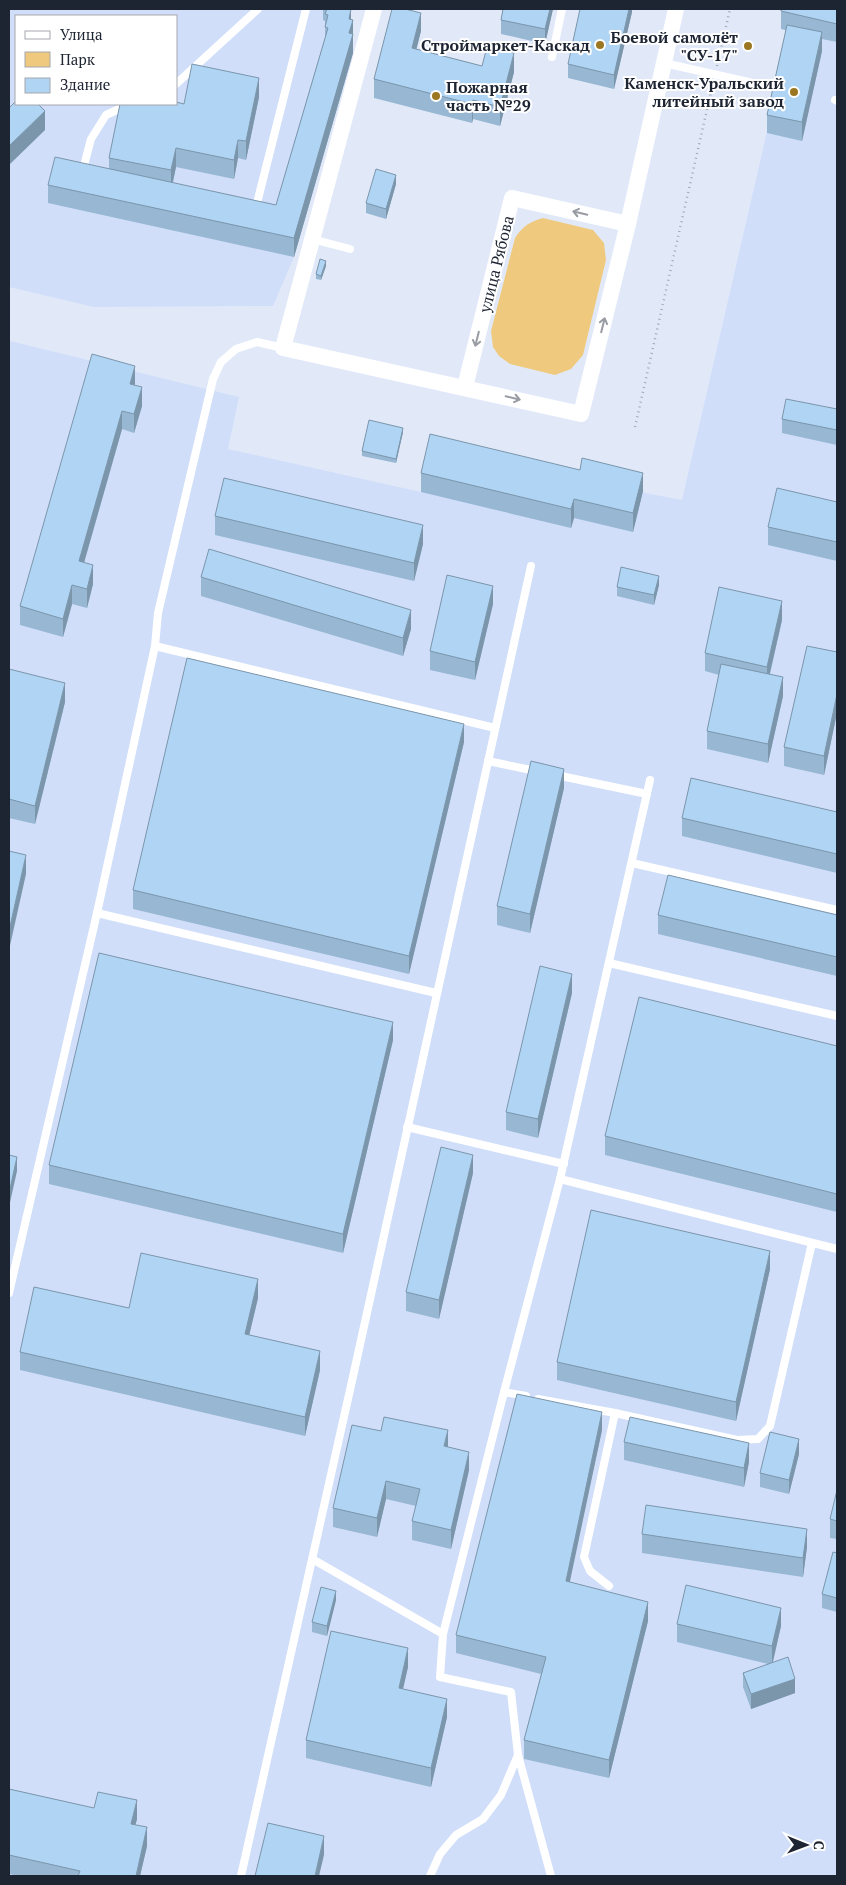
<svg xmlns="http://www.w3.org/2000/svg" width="846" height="1885" font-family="'PT Serif',serif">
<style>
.built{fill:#d0defa;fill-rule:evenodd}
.green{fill:#efca7e}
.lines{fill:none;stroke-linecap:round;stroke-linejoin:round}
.path{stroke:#a1a9b8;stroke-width:2.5;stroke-dasharray:1 4;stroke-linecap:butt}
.service{stroke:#fff;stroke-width:8}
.minor{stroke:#fff;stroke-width:16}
.wall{fill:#97b7d2}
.shaded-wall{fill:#7b95ab}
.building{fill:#b0d5f4;stroke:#7b95ab}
.oneway{stroke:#999ca3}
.poi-dot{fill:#9b7722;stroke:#fff;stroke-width:2}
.labels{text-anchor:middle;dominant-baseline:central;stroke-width:4;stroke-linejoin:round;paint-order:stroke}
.poi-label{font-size:16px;font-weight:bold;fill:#1d2432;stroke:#fff;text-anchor:end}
.street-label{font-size:16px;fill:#1d2432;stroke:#fff}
</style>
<rect width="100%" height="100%" fill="#e1e9f9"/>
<g class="built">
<path d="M9,9H340L349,37L353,39L349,51L353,53L294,257L273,306L94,307L9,287ZM16,16H176V104H16Z"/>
<polygon points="786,9 837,9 837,1876 9,1876 10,341 239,397 228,449 421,492 430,452 682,500 790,32 781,29"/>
</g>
<path class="green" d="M543,218L593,230L604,243L606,260L583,355L571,369L555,375L510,364L499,356L493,347L491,331L515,238C523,226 529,222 543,218Z"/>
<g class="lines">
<g class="path">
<polyline points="717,66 730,9"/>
<polyline points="635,427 713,83"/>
</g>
<g class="service">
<polyline points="552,57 562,9"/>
<polyline points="664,63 753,83"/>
<polyline points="176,84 258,9"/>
<polyline points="835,100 837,101"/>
<polyline points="82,173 91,139 106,115 130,104"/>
<polyline points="255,211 306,9"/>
<polyline points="312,239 350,249"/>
<polyline points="155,646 495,728"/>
<polyline points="488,761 540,772"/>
<polyline points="556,775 647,794"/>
<polyline points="632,863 837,910"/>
<polyline points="97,913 436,993"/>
<polyline points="609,963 837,1016"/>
<polyline points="407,1127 564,1164"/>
<polyline points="560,1179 837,1249"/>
<polyline points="9,1293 97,913 155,646 158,613 213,379 221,362 236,349 257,342 283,348"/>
<polyline points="504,1392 526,1396"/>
<polyline points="538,1399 615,1413 737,1440 758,1439 770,1426 812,1243"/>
<polyline points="314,1560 443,1634 440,1677 511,1692 518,1755 501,1795 483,1819 456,1835 440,1854 430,1876"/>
<polyline points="609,1586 590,1571 584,1557 615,1413"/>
<polyline points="443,1634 504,1392 560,1179 650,780"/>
<polyline points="518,1755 551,1876"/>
<path d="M241,1876C341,1440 434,1003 531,566"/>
</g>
<g class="minor">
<polyline points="374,9 283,348 581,414 628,224 676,9"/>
<polyline points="465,387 512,198 628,224"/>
</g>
</g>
<g class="wall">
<polygon points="323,9 351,9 351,19 353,20 353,53 294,257 48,203 48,185 109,169 109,158 184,104 259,97 246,160 238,158 234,179 176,167 173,183 276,205 325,38 325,21 323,20"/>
<polygon points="503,9 553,9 545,44 501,34 501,20"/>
<polygon points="632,9 632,12 614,89 568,78 568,64"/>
<polygon points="837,9 837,42 822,39 822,51 802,141 767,133 767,115 786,30 781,29 781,11"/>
<polygon points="421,31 416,49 482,66 514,72 500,126 473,119 472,123 374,98 374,79"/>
<polygon points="396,184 386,219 366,213 366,203"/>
<polygon points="326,266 321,280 316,279 316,274"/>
<polygon points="135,385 142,406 134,433 122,429 84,563 93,584 87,608 72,604 63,637 20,625 20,606"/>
<polygon points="837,409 837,445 782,433 782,419"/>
<polygon points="403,432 396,463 362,456 362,451"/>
<polygon points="421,473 643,491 633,532 574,518 571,528 421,492"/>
<polygon points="837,502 837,561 768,545 768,527"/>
<polygon points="215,516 423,544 414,581 215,535"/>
<polygon points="201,577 411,629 403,656 201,596"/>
<polygon points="659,585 654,605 617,596 617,587"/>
<polygon points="493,604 475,680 430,670 430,651"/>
<polygon points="782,620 770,674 783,696 768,763 707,749 707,731 719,675 705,671 705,653"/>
<polygon points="837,652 837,713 824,775 784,766 784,747"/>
<polygon points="9,669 65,702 35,824 9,818"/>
<polygon points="464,742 409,974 133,909 133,890"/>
<polygon points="564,788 530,933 497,925 497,906"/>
<polygon points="837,812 837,873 682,836 682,818"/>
<polygon points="658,915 837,915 837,976 658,934"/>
<polygon points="572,993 538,1138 506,1130 506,1112"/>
<polygon points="393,1040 343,1253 49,1184 49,1165"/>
<polygon points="837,1046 837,1212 605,1155 605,1136"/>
<polygon points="473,1173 439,1319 406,1311 406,1292"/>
<polygon points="770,1269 736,1421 557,1380 557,1362"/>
<polygon points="258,1298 249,1335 320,1370 305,1436 20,1370 20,1352 129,1308"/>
<polygon points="602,1430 569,1582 648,1621 609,1778 524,1759 524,1740 541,1674 456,1653 456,1635"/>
<polygon points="624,1442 749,1462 744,1487 624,1460"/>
<polygon points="448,1447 469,1470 451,1549 412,1540 412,1521 416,1506 386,1499 377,1537 333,1527 333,1508"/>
<polygon points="799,1454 789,1494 760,1487 760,1473"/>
<polygon points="837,1490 837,1539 830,1538 830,1519"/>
<polygon points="642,1534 807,1547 803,1577 642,1553"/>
<polygon points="837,1553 837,1612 822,1608 822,1594"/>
<polygon points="336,1600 327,1636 312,1632 312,1622"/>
<polygon points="677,1624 781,1626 773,1662 795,1693 751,1709 743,1687 743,1673 768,1664 677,1642"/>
<polygon points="408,1667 403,1689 447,1717 431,1787 306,1758 306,1740"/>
<polygon points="9,1789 137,1819 135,1825 147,1846 140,1876 20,1876 9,1874"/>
</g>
<g class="shaded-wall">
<polygon points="351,9 351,26 353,20 353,53 294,257 294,238"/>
<polygon points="550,9 553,9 545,44 545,29"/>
<polygon points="629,9 632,9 632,12 614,89 614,75"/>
<polygon points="421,13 421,31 412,67 412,48"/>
<polygon points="822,32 822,51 802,141 802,122"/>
<polygon points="514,53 514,72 500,126 500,107"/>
<polygon points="259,78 259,97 246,160 246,141"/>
<polygon points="473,100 473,119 472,123 472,104"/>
<polygon points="45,111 45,130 9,165 9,146"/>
<polygon points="238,140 238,158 234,179 234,160"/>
<polygon points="176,148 176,167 171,189 171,170"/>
<polygon points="396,175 396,184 386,219 386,209"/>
<polygon points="326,261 326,266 321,280 321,276"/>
<polygon points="135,366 135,385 130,384"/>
<polygon points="142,387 142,406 134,433 134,414"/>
<polygon points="122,411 122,429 79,580 79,561"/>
<polygon points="403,428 403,432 396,463 396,459"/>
<polygon points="643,473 643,491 633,532 633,513"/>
<polygon points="574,499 574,518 571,528 571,509"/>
<polygon points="423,525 423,544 414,581 414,563"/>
<polygon points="93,565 93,584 87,608 87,589"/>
<polygon points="659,576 659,585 654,605 654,595"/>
<polygon points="72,585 72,604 63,637 63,619"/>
<polygon points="493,586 493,604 475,680 475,662"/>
<polygon points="782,601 782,620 767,685 767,667"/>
<polygon points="411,610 411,629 403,656 403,638"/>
<polygon points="783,677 783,696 768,763 768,744"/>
<polygon points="65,683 65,702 35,824 35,806"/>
<polygon points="837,694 837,713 824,775 824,756"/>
<polygon points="464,724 464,742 409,974 409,956"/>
<polygon points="564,769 564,788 530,933 530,914"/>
<polygon points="26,855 26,874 9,950 9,931"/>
<polygon points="572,974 572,993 538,1138 538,1119"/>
<polygon points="393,1022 393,1040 343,1253 343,1234"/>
<polygon points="473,1155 473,1173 439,1319 439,1300"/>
<polygon points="17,1157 17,1171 9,1207 9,1193"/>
<polygon points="770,1251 770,1269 736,1421 736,1402"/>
<polygon points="258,1279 258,1298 245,1353 245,1334"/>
<polygon points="320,1351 320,1370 305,1436 305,1417"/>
<polygon points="602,1412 602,1430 566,1600 566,1581"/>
<polygon points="448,1430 448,1449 444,1446"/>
<polygon points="799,1439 799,1454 789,1494 789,1480"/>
<polygon points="749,1443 749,1462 744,1487 744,1468"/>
<polygon points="469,1452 469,1470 451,1549 451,1530"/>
<polygon points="386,1481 386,1499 377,1537 377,1518"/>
<polygon points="807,1529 807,1547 803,1577 803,1558"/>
<polygon points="336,1591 336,1600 327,1636 327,1626"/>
<polygon points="648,1602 648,1621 609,1778 609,1760"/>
<polygon points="781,1608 781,1626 772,1665 772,1646"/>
<polygon points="408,1648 408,1667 399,1706 399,1688"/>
<polygon points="795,1679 795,1693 751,1709 751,1694"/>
<polygon points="447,1699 447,1717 431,1787 431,1768"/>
<polygon points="137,1800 137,1819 131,1842 131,1824"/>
<polygon points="147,1827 147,1846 140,1876 136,1876"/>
<polygon points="324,1836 324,1855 319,1876 315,1876"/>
</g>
<g class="building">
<polygon points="327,9 351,9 349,19 353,20 349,33 353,34 294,238 48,185 55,157 276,205 328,28 325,27 328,15 325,14"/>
<polygon points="392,9 405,9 421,13 412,48 482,66 487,47 514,53 500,107 473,100 472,104 374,79"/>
<polygon points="503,9 550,9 545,29 501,20"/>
<polygon points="580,9 629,9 614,75 568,64"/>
<polygon points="781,9 837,9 837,24 781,11"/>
<polygon points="787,25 822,32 802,122 767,115"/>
<polygon points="192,64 259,78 246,141 238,140 234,160 176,148 171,170 109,158 120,104 176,104 176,102 184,104"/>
<polygon points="16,101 16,104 38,104 45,111 9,146 9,108"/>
<polygon points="376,169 396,175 386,209 366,203"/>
<polygon points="320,259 326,261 321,276 316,274"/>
<polygon points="92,354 135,366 130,384 142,387 134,414 122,411 79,561 93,565 87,589 72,585 63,619 20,606"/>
<polygon points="786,399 837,409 837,430 782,419"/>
<polygon points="369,420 403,428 396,459 362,451"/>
<polygon points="430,434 580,470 582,458 643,473 633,513 574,499 571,509 421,473"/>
<polygon points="224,478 423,525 414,563 215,516"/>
<polygon points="777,488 837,502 837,542 768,527"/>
<polygon points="209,549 411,610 403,638 201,577"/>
<polygon points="621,567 659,576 654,595 617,587"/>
<polygon points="447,575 493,586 475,662 430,651"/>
<polygon points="719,587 782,601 767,667 705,653"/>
<polygon points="807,646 837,652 837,694 824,756 784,747"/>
<polygon points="187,658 464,724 409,956 133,890"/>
<polygon points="721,664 783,677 768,744 707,731"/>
<polygon points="9,669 65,683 35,806 9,799"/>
<polygon points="531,761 564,769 530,914 497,906"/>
<polygon points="691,778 837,812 837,854 682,818"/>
<polygon points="9,851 26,855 9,931"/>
<polygon points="668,875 837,915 837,957 658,915"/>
<polygon points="99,953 393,1022 343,1234 49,1165"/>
<polygon points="540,966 572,974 538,1119 506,1112"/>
<polygon points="639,997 837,1046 837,1194 605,1136"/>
<polygon points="441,1147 473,1155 439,1300 406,1292"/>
<polygon points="9,1155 17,1157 9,1193"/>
<polygon points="591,1210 770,1251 736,1402 557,1362"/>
<polygon points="141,1253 258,1279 245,1334 320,1351 305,1417 20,1352 34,1287 129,1308"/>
<polygon points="517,1394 602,1412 566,1581 648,1602 609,1760 524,1740 546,1657 456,1635"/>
<polygon points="384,1417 448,1430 444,1446 469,1452 451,1530 412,1521 420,1489 386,1481 377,1518 333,1508 352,1425 381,1431"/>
<polygon points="630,1417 749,1443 744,1468 624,1442"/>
<polygon points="770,1432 799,1439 789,1480 760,1473"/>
<polygon points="837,1490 837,1521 830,1519"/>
<polygon points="646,1505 807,1529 803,1558 642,1534"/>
<polygon points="833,1552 837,1553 837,1598 822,1594"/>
<polygon points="686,1585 781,1608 772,1646 677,1624"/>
<polygon points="321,1587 336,1591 327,1626 312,1622"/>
<polygon points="331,1631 408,1648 399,1688 447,1699 431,1768 306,1740"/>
<polygon points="788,1657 795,1679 751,1694 743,1673"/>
<polygon points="9,1789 94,1808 98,1792 137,1800 131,1824 147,1827 136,1876 78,1876 80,1871 9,1855"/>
<polygon points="268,1823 324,1836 315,1876 255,1876"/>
</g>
<defs><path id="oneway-shaft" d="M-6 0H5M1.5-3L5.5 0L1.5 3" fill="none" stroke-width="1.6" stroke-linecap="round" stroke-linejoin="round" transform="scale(1.25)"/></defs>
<g class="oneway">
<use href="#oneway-shaft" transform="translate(580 213) rotate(-167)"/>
<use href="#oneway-shaft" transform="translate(603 325) rotate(-76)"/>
<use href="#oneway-shaft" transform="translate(477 339) rotate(104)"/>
<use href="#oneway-shaft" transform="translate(513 398) rotate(13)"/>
</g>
<g class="poi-dot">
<circle cx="600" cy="45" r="5"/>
<circle cx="748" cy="46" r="5"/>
<circle cx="794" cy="92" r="5"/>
<circle cx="436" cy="96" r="5"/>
</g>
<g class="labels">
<g class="poi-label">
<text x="738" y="37">Боевой самолёт<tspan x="738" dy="18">"СУ-17"</tspan></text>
<text x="590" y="45">Строймаркет-Каскад</text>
<text x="784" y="83">Каменск-Уральский<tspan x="784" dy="18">литейный завод</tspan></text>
<text x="446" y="87" text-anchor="start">Пожарная<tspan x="446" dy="18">часть №29</tspan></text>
</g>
<g class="street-label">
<text transform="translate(496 264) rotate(-76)">улица Рябова</text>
</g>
</g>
<rect width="846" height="1885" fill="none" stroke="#1d2432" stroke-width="20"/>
<rect x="15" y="15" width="162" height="90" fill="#ffffff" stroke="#a5a7ad"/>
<rect x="25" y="31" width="25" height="8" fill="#ffffff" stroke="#a5a7ad"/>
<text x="60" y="40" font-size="15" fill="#1d2432">Улица</text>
<rect x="25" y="52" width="25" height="15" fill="#efca7e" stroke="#a5a7ad"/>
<text x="60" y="65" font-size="15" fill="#1d2432">Парк</text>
<rect x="25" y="78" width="25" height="15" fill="#b0d5f4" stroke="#a5a7ad"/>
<text x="60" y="90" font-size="15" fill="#1d2432">Здание</text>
<g transform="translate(806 1845) rotate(91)" stroke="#ffffff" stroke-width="4" paint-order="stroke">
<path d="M0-4L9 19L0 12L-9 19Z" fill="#1d2432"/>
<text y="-8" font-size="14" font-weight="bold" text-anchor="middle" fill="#1d2432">С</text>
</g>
</svg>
